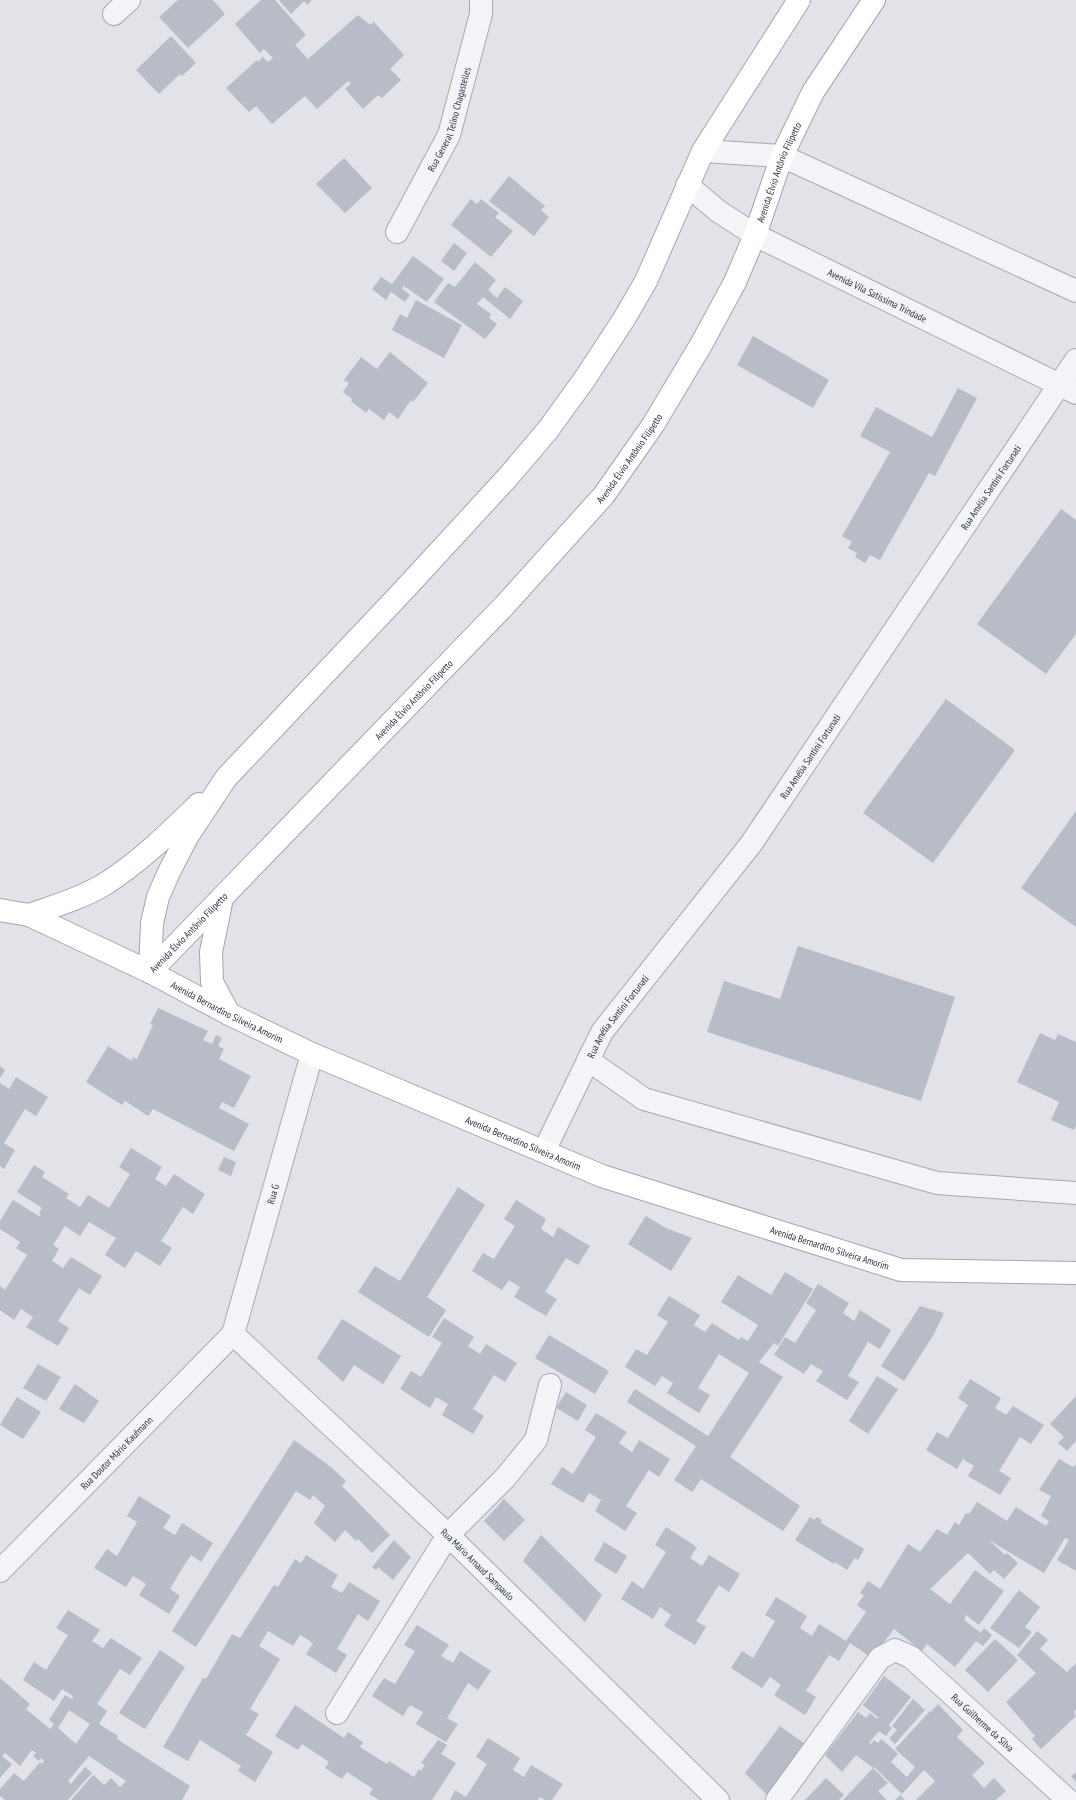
<svg xmlns="http://www.w3.org/2000/svg" width="1076" height="1800" font-family="'PT Sans Narrow',sans-serif">
<style>
.building{fill:#b8bcc6;fill-rule:evenodd}
.lines{fill:none;stroke-linecap:round;stroke-linejoin:round}
.minor-casing{stroke:#a6a9b3;stroke-width:24}
.major-casing{stroke:#a0a6b5;stroke-width:24}
.minor{stroke:#f3f4f8;stroke-width:22}
.major{stroke:#fff;stroke-width:22}
.labels{text-anchor:middle;dominant-baseline:central;stroke-width:3.5;stroke-linejoin:round;paint-order:stroke}
.street-label{font-size:10px;fill:#292f41;stroke:#f0f2f7}
</style>
<rect width="100%" height="100%" fill="#e1e3e9"/>
<g class="building">
<polygon points="178,0 213,0 225,14 188,48 159,17"/>
<polygon points="261,0 275,0 306,35 295,45 308,59 358,15 370,25 374,22 404,55 390,69 401,80 382,98 378,95 363,109 345,89 351,83 348,81 317,109 305,96 272,124 256,106 249,112 226,88 257,60 258,62 263,57 268,62 273,58 264,49 260,53 235,24"/>
<polygon points="279,0 312,0 307,5 304,1 291,14"/>
<polygon points="171,36 196,63 182,76 180,74 159,94 136,70"/>
<polygon points="344,158 372,188 345,213 316,184"/>
<polygon points="509,176 545,206 541,210 549,217 534,236 489,201"/>
<polygon points="471,199 477,204 481,199 499,213 495,217 513,231 491,257 451,225"/>
<polygon points="454,243 467,253 454,271 441,261"/>
<polygon points="413,256 444,279 427,302 404,286 402,289 410,295 405,302 391,292 386,300 372,289 381,277 392,284"/>
<polygon points="475,262 496,280 488,290 497,298 505,287 523,301 510,319 483,297 477,304 491,314 489,318 497,324 485,339 434,302 448,283 455,287"/>
<polygon points="416,300 462,325 444,358 392,330 400,314 407,318"/>
<polygon points="753,336 829,380 813,408 737,365"/>
<polygon points="390,352 428,383 413,402 411,400 398,419 389,412 384,420 369,409 366,413 351,401 352,399 343,392 349,383 344,380 361,357 377,369"/>
<polygon points="958,388 977,398 935,476 929,473 880,560 870,555 865,563 855,557 857,553 848,548 852,542 842,536 890,452 860,436 876,407 932,437"/>
<polygon points="1061,509 1076,520 1076,634 1046,674 977,624"/>
<polygon points="946,699 1015,750 933,863 863,813"/>
<polygon points="1076,811 1076,927 1021,888"/>
<polygon points="798,946 955,997 921,1101 707,1032 724,981 780,999"/>
<polygon points="158,1008 208,1031 203,1040 212,1044 216,1035 222,1038 218,1046 224,1049 219,1059 251,1076 234,1108 222,1102 219,1108 249,1124 234,1151 153,1109 148,1116 125,1101 122,1105 86,1082 108,1046 132,1061 133,1057 137,1059 153,1025 150,1024"/>
<polygon points="1040,1033 1055,1040 1058,1034 1076,1042 1076,1126 1074,1130 1051,1120 1059,1102 1017,1082"/>
<polygon points="0,1066 5,1070 0,1078"/>
<polygon points="16,1077 48,1097 36,1116 25,1109 4,1143 15,1150 4,1169 0,1166 0,1083 9,1089"/>
<polygon points="131,1148 162,1167 155,1179 166,1186 174,1174 205,1194 193,1214 183,1207 161,1241 172,1248 160,1266 136,1251 125,1268 105,1255 116,1238 89,1222 80,1236 65,1226 53,1245 59,1249 52,1261 63,1268 71,1257 102,1276 90,1295 79,1288 58,1321 69,1328 58,1346 26,1327 33,1317 21,1309 14,1320 0,1310 0,1286 5,1290 27,1255 16,1248 20,1242 0,1229 0,1221 13,1200 39,1216 41,1215 39,1213 42,1208 17,1192 34,1165 45,1172 42,1177 69,1194 66,1198 80,1207 88,1195 109,1208 130,1174 119,1167"/>
<polygon points="224,1157 236,1162 231,1176 218,1170"/>
<polygon points="458,1187 485,1205 427,1297 446,1310 429,1337 358,1292 375,1266 400,1281"/>
<polygon points="516,1200 546,1219 541,1229 553,1237 558,1227 590,1246 578,1265 566,1258 545,1292 557,1299 546,1316 514,1297 520,1287 509,1280 502,1290 472,1271 483,1253 494,1259 515,1226 504,1219"/>
<polygon points="646,1216 666,1228 692,1238 671,1271 628,1244"/>
<polygon points="785,1272 813,1289 778,1346 774,1343 759,1362 783,1377 730,1457 800,1506 783,1531 701,1479 692,1492 674,1480 696,1446 627,1402 635,1389 708,1436 749,1373 719,1354 698,1388 710,1395 699,1413 667,1393 673,1383 662,1376 655,1386 625,1367 636,1349 647,1355 668,1322 657,1315 669,1296 700,1315 694,1325 705,1332 712,1323 739,1340 741,1337 748,1341 758,1325 721,1302 738,1275 771,1295"/>
<polygon points="818,1284 849,1303 843,1313 854,1321 860,1310 891,1330 880,1349 868,1342 848,1376 859,1382 847,1400 816,1381 823,1371 811,1364 804,1374 774,1355 785,1337 795,1343 816,1310 806,1303"/>
<polygon points="920,1306 944,1313 934,1334 904,1381 881,1366"/>
<polygon points="444,1318 474,1337 468,1346 480,1354 486,1344 517,1363 505,1382 494,1375 473,1409 484,1416 473,1434 442,1415 448,1404 436,1397 430,1408 400,1389 411,1371 421,1377 442,1343 432,1337"/>
<polygon points="342,1319 401,1356 383,1384 354,1365 343,1382 317,1358"/>
<polygon points="549,1335 609,1371 595,1394 535,1358"/>
<polygon points="38,1364 61,1377 46,1401 23,1388"/>
<polygon points="877,1376 898,1389 868,1434 849,1421"/>
<polygon points="970,1379 1001,1398 995,1408 1006,1415 1013,1406 1044,1425 1031,1444 1020,1437 999,1471 1011,1478 1000,1495 968,1476 974,1466 963,1459 957,1469 926,1450 937,1432 948,1438 968,1405 958,1398"/>
<polygon points="75,1384 99,1401 84,1423 59,1409"/>
<polygon points="566,1392 587,1405 578,1421 556,1408"/>
<polygon points="1076,1396 1076,1441 1067,1451 1058,1443 1064,1437 1050,1424"/>
<polygon points="17,1397 41,1412 23,1439 0,1425"/>
<polygon points="596,1413 627,1432 619,1443 632,1452 639,1440 670,1459 659,1477 649,1470 626,1506 637,1513 625,1531 595,1511 601,1500 589,1493 583,1503 551,1484 562,1467 573,1474 596,1437 585,1430"/>
<polygon points="294,1440 331,1467 346,1481 342,1486 390,1535 372,1553 358,1539 356,1541 345,1530 335,1542 314,1523 325,1506 313,1495 310,1500 296,1491 196,1647 172,1631"/>
<polygon points="1059,1459 1073,1467 1076,1464 1076,1571 1057,1560 1069,1540 1065,1538 1044,1573 989,1540 1005,1555 1007,1553 1018,1563 1004,1579 994,1570 990,1574 968,1553 930,1589 950,1604 975,1570 1004,1591 979,1625 966,1615 964,1620 981,1633 984,1628 992,1635 983,1646 976,1641 955,1667 927,1644 922,1651 894,1629 872,1658 850,1643 839,1661 829,1655 806,1691 816,1697 805,1715 774,1695 781,1685 770,1677 762,1688 731,1668 742,1651 753,1658 775,1621 765,1615 776,1597 807,1616 800,1628 812,1636 819,1624 846,1641 866,1612 857,1605 864,1595 860,1593 868,1581 880,1589 908,1544 920,1552 937,1529 947,1535 955,1522 959,1525 966,1513 969,1514 977,1502 1007,1521 1016,1507 1046,1526 1049,1521 1041,1516 1051,1496 1039,1490"/>
<polygon points="139,1496 171,1516 163,1528 175,1535 182,1523 213,1543 201,1562 191,1555 183,1567 170,1589 180,1596 169,1614 139,1595 146,1584 133,1576 126,1587 94,1568 107,1549 117,1556 137,1522 127,1516"/>
<polygon points="504,1499 525,1520 504,1541 484,1521"/>
<polygon points="810,1517 814,1520 817,1517 822,1520 821,1522 823,1524 864,1549 858,1560 855,1558 847,1570 835,1562 834,1564 795,1540"/>
<polygon points="666,1527 697,1547 690,1558 702,1566 709,1555 740,1574 729,1592 719,1585 696,1621 706,1627 695,1645 664,1626 671,1615 660,1607 653,1619 621,1599 632,1581 643,1589 666,1552 655,1545"/>
<polygon points="541,1535 602,1595 585,1622 523,1561"/>
<polygon points="394,1540 411,1557 393,1580 378,1567 376,1570 372,1567"/>
<polygon points="604,1542 627,1556 616,1574 594,1560"/>
<polygon points="306,1555 338,1575 331,1587 342,1593 349,1582 380,1601 368,1621 358,1614 337,1649 347,1655 336,1673 306,1654 313,1643 300,1635 293,1646 268,1631 259,1646 280,1659 250,1709 259,1714 246,1735 273,1752 255,1782 238,1771 241,1766 200,1740 188,1761 163,1747 203,1678 206,1679 232,1634 240,1638 274,1585 278,1587 295,1559 301,1563"/>
<polygon points="1019,1590 1040,1607 1025,1627 1032,1632 1019,1648 990,1628"/>
<path d="M68,1610L100,1630L92,1641L103,1648L111,1638L142,1658L130,1675L120,1669L97,1704L107,1711L99,1724L118,1736L117,1739L190,1786L182,1800H71L93,1775L104,1785L111,1778L120,1787L126,1781L89,1756L68,1781L71,1784L85,1767L92,1773L68,1800H5L0,1796V1789L14,1773L24,1781L40,1762L42,1764L44,1761L41,1758L39,1761L33,1756L36,1753L32,1750L20,1766L5,1753L2,1756L12,1764L0,1778V1678L30,1704L26,1709L50,1729L54,1724L49,1720L65,1695L72,1699L73,1696L62,1689L54,1701L23,1680L34,1662L46,1670L68,1635L56,1628ZM69,1710L90,1724L76,1744L58,1728Z"/>
<polygon points="417,1625 449,1645 441,1656 453,1663 460,1651 491,1671 478,1690 468,1683 447,1718 458,1724 446,1742 416,1724 423,1712 410,1705 403,1716 372,1696 384,1678 395,1684 415,1651 404,1645"/>
<polygon points="1037,1631 1048,1640 1040,1649 1067,1672 1076,1663 1076,1709 1074,1712 1076,1716 1041,1749 1032,1739 1035,1736 1006,1702 1036,1673 1017,1655"/>
<polygon points="995,1639 1018,1660 988,1692 965,1670"/>
<polygon points="160,1650 185,1667 145,1729 119,1713"/>
<polygon points="884,1676 911,1697 889,1725 892,1728 886,1736 879,1731 869,1743 871,1744 874,1740 878,1743 881,1739 892,1748 898,1754 891,1762 907,1777 915,1767 895,1749 930,1711 931,1712 938,1704 963,1730 957,1737 985,1763 972,1775 984,1788 994,1778 1006,1791 996,1800 916,1800 935,1781 924,1770 902,1794 874,1767 873,1768 856,1755 842,1772 825,1755 858,1712 866,1718 870,1713 877,1719 879,1718 863,1705"/>
<polygon points="913,1699 925,1710 895,1744 889,1738 897,1730 892,1726"/>
<polygon points="295,1705 344,1738 348,1732 363,1742 360,1747 387,1764 389,1761 414,1777 419,1769 421,1771 425,1765 421,1763 438,1740 447,1745 441,1754 456,1763 432,1800 379,1800 369,1794 373,1789 347,1772 342,1779 325,1768 329,1762 302,1744 298,1750 275,1736"/>
<polygon points="780,1726 805,1744 767,1795 745,1773"/>
<polygon points="488,1738 520,1758 513,1770 524,1777 531,1765 563,1784 552,1800 545,1800 540,1797 538,1800 450,1800 455,1790 466,1797 487,1764 476,1757"/>
<polygon points="873,1768 888,1783 878,1791 887,1800 843,1800"/>
<polygon points="1076,1772 1076,1782 1071,1776"/>
<polygon points="826,1778 844,1795 839,1800 805,1800"/>
<polygon points="900,1795 905,1800 895,1800"/>
</g>
<g class="lines">
<g class="minor-casing">
<g id="minor">
<polyline points="114,14 129,0"/>
<polyline points="703,151 782,156 1076,291"/>
<path id="s1" d="M687,185L718,211L755,235L1076,393"/>
<path id="s2" d="M397,232L449,135L481,14V0"/>
<polyline points="588,1060 644,1099 937,1183 1076,1193"/>
<path id="s3" d="M544,1151L602,1032L751,844L1076,360"/>
<path id="s4" d="M233,1334L448,1535L718,1800"/>
<path id="s5" d="M0,1571L233,1334L312,1054"/>
<polyline points="337,1713 448,1535 505,1478 536,1440 550,1385"/>
<path id="s6" d="M777,1800L880,1658L895,1650L911,1657L1068,1800"/>
</g>
</g>
<g class="major-casing">
<g id="major">
<polyline points="222,898 211,952 212,982 229,1014"/>
<path id="s7" d="M0,910L29,915L150,972L229,1014L312,1054L602,1176L901,1270L1076,1273"/>
<path d="M29,915C55,906 82,898 105,884C140,862 170,832 199,804"/>
<path id="s8" d="M150,972L504,606L604,495L653,425L702,343L735,282L755,235L782,156L813,92L874,0"/>
<polyline points="150,972 152,923 158,897 169,872 187,837 226,778 403,591 507,478 547,431 584,380 624,319 646,281 703,151 799,0"/>
</g>
</g>
<use href="#minor" class="minor"/>
<use href="#major" class="major"/>
</g>
<g class="labels">
<g class="street-label">
<text stroke="none"><textPath href="#s2" startOffset="125">Rua General Telino Chagastelles</textPath></text>
<text stroke="none"><textPath href="#s8" startOffset="1027">Avenida Élvio Antônio Filipetto</textPath></text>
<text stroke="none"><textPath href="#s1" startOffset="221">Avenida Vila Satíssima Trindade</textPath></text>
<text stroke="none"><textPath href="#s8" startOffset="703">Avenida Élvio Antônio Filipetto</textPath></text>
<text stroke="none"><textPath href="#s3" startOffset="802">Rua Amélia Santini Fortunati</textPath></text>
<text stroke="none"><textPath href="#s8" startOffset="379">Avenida Élvio Antônio Filipetto</textPath></text>
<text stroke="none"><textPath href="#s3" startOffset="478">Rua Amélia Santini Fortunati</textPath></text>
<text stroke="none"><textPath href="#s8" startOffset="55">Avenida Élvio Antônio Filipetto</textPath></text>
<text stroke="none"><textPath href="#s7" startOffset="250">Avenida Bernardino Silveira Amorim</textPath></text>
<text stroke="none"><textPath href="#s3" startOffset="154">Rua Amélia Santini Fortunati</textPath></text>
<text stroke="none"><textPath href="#s7" startOffset="574">Avenida Bernardino Silveira Amorim</textPath></text>
<text stroke="none"><textPath href="#s5" startOffset="478">Rua G</textPath></text>
<text stroke="none"><textPath href="#s7" startOffset="898">Avenida Bernardino Silveira Amorim</textPath></text>
<text stroke="none"><textPath href="#s5" startOffset="166">Rua Doutor Mário Kaufmann</textPath></text>
<text stroke="none"><textPath href="#s4" startOffset="336">Rua Mário Arnaud Sampaulo</textPath></text>
<text stroke="none"><textPath href="#s6" startOffset="307">Rua Guilherme da Silva</textPath></text>
</g>
</g>
</svg>
